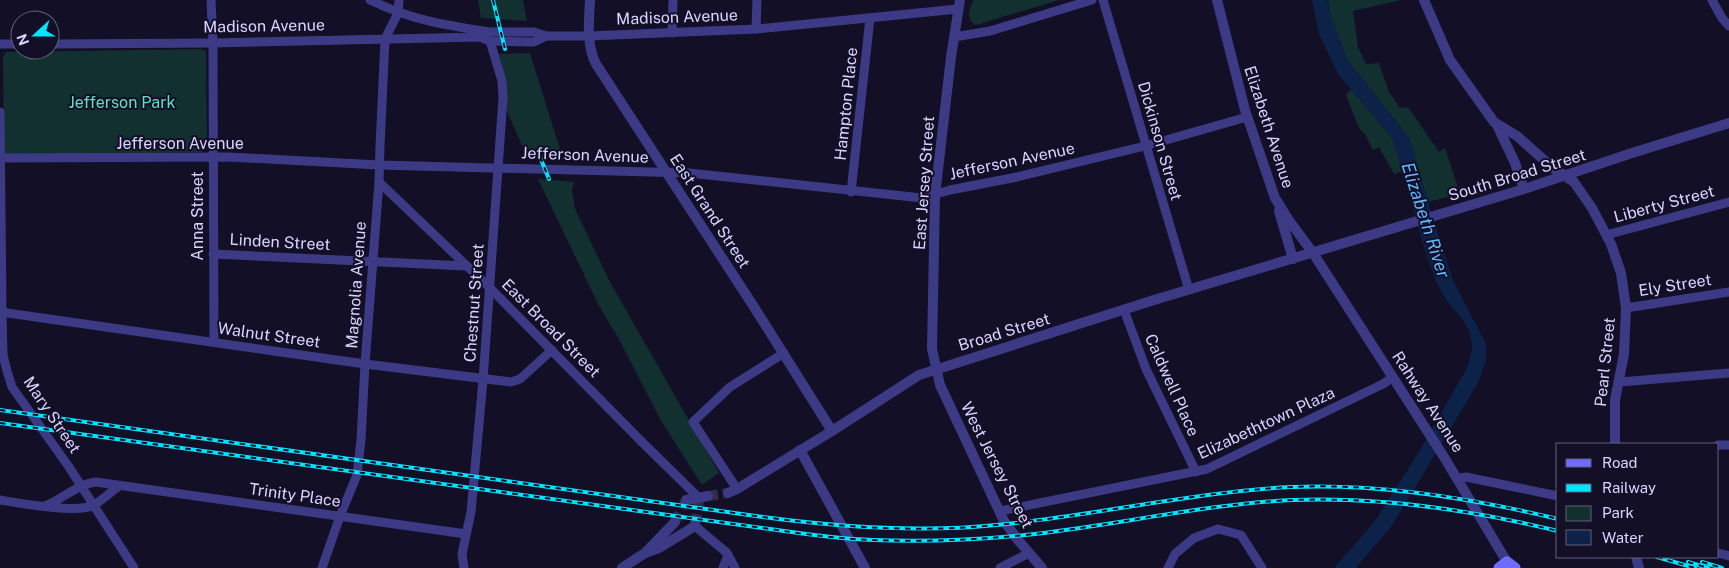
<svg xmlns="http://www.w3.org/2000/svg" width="1729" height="568" font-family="'Public Sans',sans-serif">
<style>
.green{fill:#12302f}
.water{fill:#0c2248}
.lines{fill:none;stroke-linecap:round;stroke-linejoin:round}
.tertiary-tunnel{stroke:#312d47;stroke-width:10;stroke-dasharray:10 5;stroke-linecap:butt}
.minor{stroke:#3d3a85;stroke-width:9}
.tertiary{stroke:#3d3a85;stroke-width:10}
.secondary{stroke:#6f6bff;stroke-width:11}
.rail-casing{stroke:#00e5ff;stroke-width:4}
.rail{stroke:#130f26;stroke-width:2;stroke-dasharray:5.5;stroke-linecap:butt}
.labels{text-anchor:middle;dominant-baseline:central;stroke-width:4;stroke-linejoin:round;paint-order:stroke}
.street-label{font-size:16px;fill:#d9d4ff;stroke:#130f26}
.park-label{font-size:16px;fill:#5fe0c0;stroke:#130f26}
.water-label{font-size:18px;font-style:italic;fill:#62b6ff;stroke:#130f26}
</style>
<rect width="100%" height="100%" fill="#130f26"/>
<g class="green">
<polygon points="478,0 523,0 527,21 481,18"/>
<path d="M974,0H1059L976,25C966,21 968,8 974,0Z"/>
<polygon points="1328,0 1401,0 1353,11 1358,47 1366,64 1379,63 1389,92 1400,108 1408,107 1439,152 1445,148 1460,194 1428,202 1409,138 1347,59 1331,18"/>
<polygon points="202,49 206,51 207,146 202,152 7,156 4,154 3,57 6,52"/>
<polygon points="530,53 563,159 528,159 505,107 506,82 499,54"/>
<polygon points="1351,89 1393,139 1403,171 1394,174 1379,147 1373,150 1365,134 1359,128 1346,95"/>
<polygon points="538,179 574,182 572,190 575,209 610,282 719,473 702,485 660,419 619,339 599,306"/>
</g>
<polygon class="water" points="1312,0 1327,0 1331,18 1347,59 1409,138 1437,231 1453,280 1486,344 1486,360 1478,383 1393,524 1356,568 1334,568 1375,521 1420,450 1468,366 1472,348 1470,333 1463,320 1446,300 1435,279 1421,237 1393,139 1338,74 1319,34"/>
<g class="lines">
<g class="tertiary-tunnel">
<polyline points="708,496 728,493"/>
<polyline points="675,522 686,500"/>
<polyline points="695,524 699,501"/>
</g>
<g class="minor">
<polyline points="211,0 213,43 214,341"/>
<path d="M370,0C411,20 444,25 489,32"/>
<polyline points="1103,0 1189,290"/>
<polyline points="1712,0 1722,18 1729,26"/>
<polyline points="756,29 757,0"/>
<polyline points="672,33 673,0"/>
<polyline points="480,37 489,32 534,32 546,36 589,36 756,29 958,9"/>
<polyline points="954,37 990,31 1092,0"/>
<polyline points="0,44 20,44"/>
<polyline points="50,44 213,43 480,37 490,41 534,42 546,36"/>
<polyline points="0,112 2,312 3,355 7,371 12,387 69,467 134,568"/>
<polyline points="0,158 229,157 379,165 689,173 922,198 950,190 1017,177 1145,146 1247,117"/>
<polyline points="379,182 490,288 642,442 698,497"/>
<polyline points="851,192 870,18"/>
<polyline points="1606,235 1729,202"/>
<polyline points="213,254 466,266"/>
<polyline points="1626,308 1729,292"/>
<polyline points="1124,310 1146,369 1196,472"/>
<polyline points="0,312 365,364 511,382 520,379 552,350"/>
<polyline points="1620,382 1729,373"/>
<polyline points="1718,445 1729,445"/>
<polyline points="1457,479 1466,477 1558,496"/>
<polyline points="737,489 693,422 730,387 784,353"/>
<path d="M0,500C19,503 78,514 94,505C101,501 112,491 119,486"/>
<path d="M45,506C63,499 77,484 96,482L466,534"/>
<polyline points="1000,511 1207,469 1383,384 1393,377"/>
<polyline points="695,526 727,553 728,555 723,568"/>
<polyline points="1718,553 1729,556"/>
<polyline points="728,555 735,568"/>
<polyline points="322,568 340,516 357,475 361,440 365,364 379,182 380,146 385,39 398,13 399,0"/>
<polyline points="464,568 462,554 471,512 483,380 503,98 502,81 490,41"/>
<polyline points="1000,568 1029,553"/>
<polyline points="1168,568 1175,554 1194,538 1218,529 1241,535 1262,568"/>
</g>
<g class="tertiary">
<path d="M590,0C589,22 586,44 596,64L754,307L832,431"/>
<polyline points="960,0 951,57 935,196 932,349 940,385 1004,521 1018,540 1042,568"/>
<polyline points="1217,0 1245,110 1275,198 1288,219 1313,253 1444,457 1507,562"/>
<polyline points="1424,0 1450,60 1494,122 1517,136 1553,168 1574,182 1592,208 1611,244 1621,273 1626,308 1624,354 1615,400 1615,444"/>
<polyline points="1497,125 1515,163 1524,189"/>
<polyline points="1279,211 1293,259"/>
<polyline points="800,450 865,568"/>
<polyline points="728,493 737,489 832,431 919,375 1154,300 1524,189 1632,153 1729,123"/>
<polyline points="686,500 708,496"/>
<polyline points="646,552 675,522"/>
<polyline points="1636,557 1639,568"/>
<polyline points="622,568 645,553 659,548 695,526 695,524"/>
</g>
<polyline class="secondary" points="1499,568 1507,562 1515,568"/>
<g class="rail-casing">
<g id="rail">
<polyline points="493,0 505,49"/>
<polyline points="540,157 549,179"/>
<path d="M0,410L763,517C839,527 918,533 996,525C1094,516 1192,492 1291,487C1380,483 1471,498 1558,519"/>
<path d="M0,423L770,529C804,534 839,539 873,540C924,542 974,540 1025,535C1114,526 1203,504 1293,500C1382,497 1472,510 1558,531"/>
<polyline points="1657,557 1695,568"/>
<polyline points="1688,562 1708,568"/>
<polyline points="1702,562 1722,568"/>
</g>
</g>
<use href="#rail" class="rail"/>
</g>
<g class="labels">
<g class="street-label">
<text transform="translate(677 17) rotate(-2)">Madison Avenue</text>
<text transform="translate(264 26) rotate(-1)">Madison Avenue</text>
<text transform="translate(846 104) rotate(-84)">Hampton Place</text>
<text transform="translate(1269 127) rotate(72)">Elizabeth Avenue</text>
<text transform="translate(1160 141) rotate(74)">Dickinson Street</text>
<text x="180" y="143">Jefferson Avenue</text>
<text transform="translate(585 155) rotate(2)">Jefferson Avenue</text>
<text transform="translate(1012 161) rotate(-12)">Jefferson Avenue</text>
<text transform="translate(1517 175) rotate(-17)">South Broad Street</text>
<text transform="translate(924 183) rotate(-86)">East Jersey Street</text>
<text transform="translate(1664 204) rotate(-15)">Liberty Street</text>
<text transform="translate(710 211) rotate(57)">East Grand Street</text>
<text transform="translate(197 216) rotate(-90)">Anna Street</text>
<text transform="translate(280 242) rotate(3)">Linden Street</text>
<text transform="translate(356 285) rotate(-86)">Magnolia Avenue</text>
<text transform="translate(1675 285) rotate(-9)">Ely Street</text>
<text transform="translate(474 303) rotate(-86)">Chestnut Street</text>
<text transform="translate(551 328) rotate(45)">East Broad Street</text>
<text transform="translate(1004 332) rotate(-17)">Broad Street</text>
<text transform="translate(269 335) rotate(8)">Walnut Street</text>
<text transform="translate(1605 362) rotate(-84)">Pearl Street</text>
<text transform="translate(1172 385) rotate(66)">Caldwell Place</text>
<text transform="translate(1428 402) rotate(57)">Rahway Avenue</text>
<text transform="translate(52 415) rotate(56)">Mary Street</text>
<text transform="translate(1266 423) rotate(-25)">Elizabethtown Plaza</text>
<text transform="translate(997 465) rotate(63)">West Jersey Street</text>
<text transform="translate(295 495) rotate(8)">Trinity Place</text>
</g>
<g class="park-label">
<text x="122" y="102">Jefferson Park</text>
</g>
<g class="water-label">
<text transform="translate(1426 220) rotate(72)">Elizabeth River</text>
</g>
</g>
<rect x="1556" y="443" width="162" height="115" fill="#130f26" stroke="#625e7d"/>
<rect x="1566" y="459" width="25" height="8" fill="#6f6bff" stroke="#625e7d"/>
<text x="1602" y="468" font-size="15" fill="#d9d4ff">Road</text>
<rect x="1566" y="484" width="25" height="8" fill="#00e5ff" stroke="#625e7d"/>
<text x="1602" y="493" font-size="15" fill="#d9d4ff">Railway</text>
<rect x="1566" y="506" width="25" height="15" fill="#12302f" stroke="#625e7d"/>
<text x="1602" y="518" font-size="15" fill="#d9d4ff">Park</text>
<rect x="1566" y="530" width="25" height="15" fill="#0c2248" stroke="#625e7d"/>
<text x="1602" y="543" font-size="15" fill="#d9d4ff">Water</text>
<g transform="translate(35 35) rotate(249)"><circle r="24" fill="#130f26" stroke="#625e7d"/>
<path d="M0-4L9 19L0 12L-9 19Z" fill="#00e5ff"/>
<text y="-8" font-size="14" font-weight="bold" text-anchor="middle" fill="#d9d4ff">N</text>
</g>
</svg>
